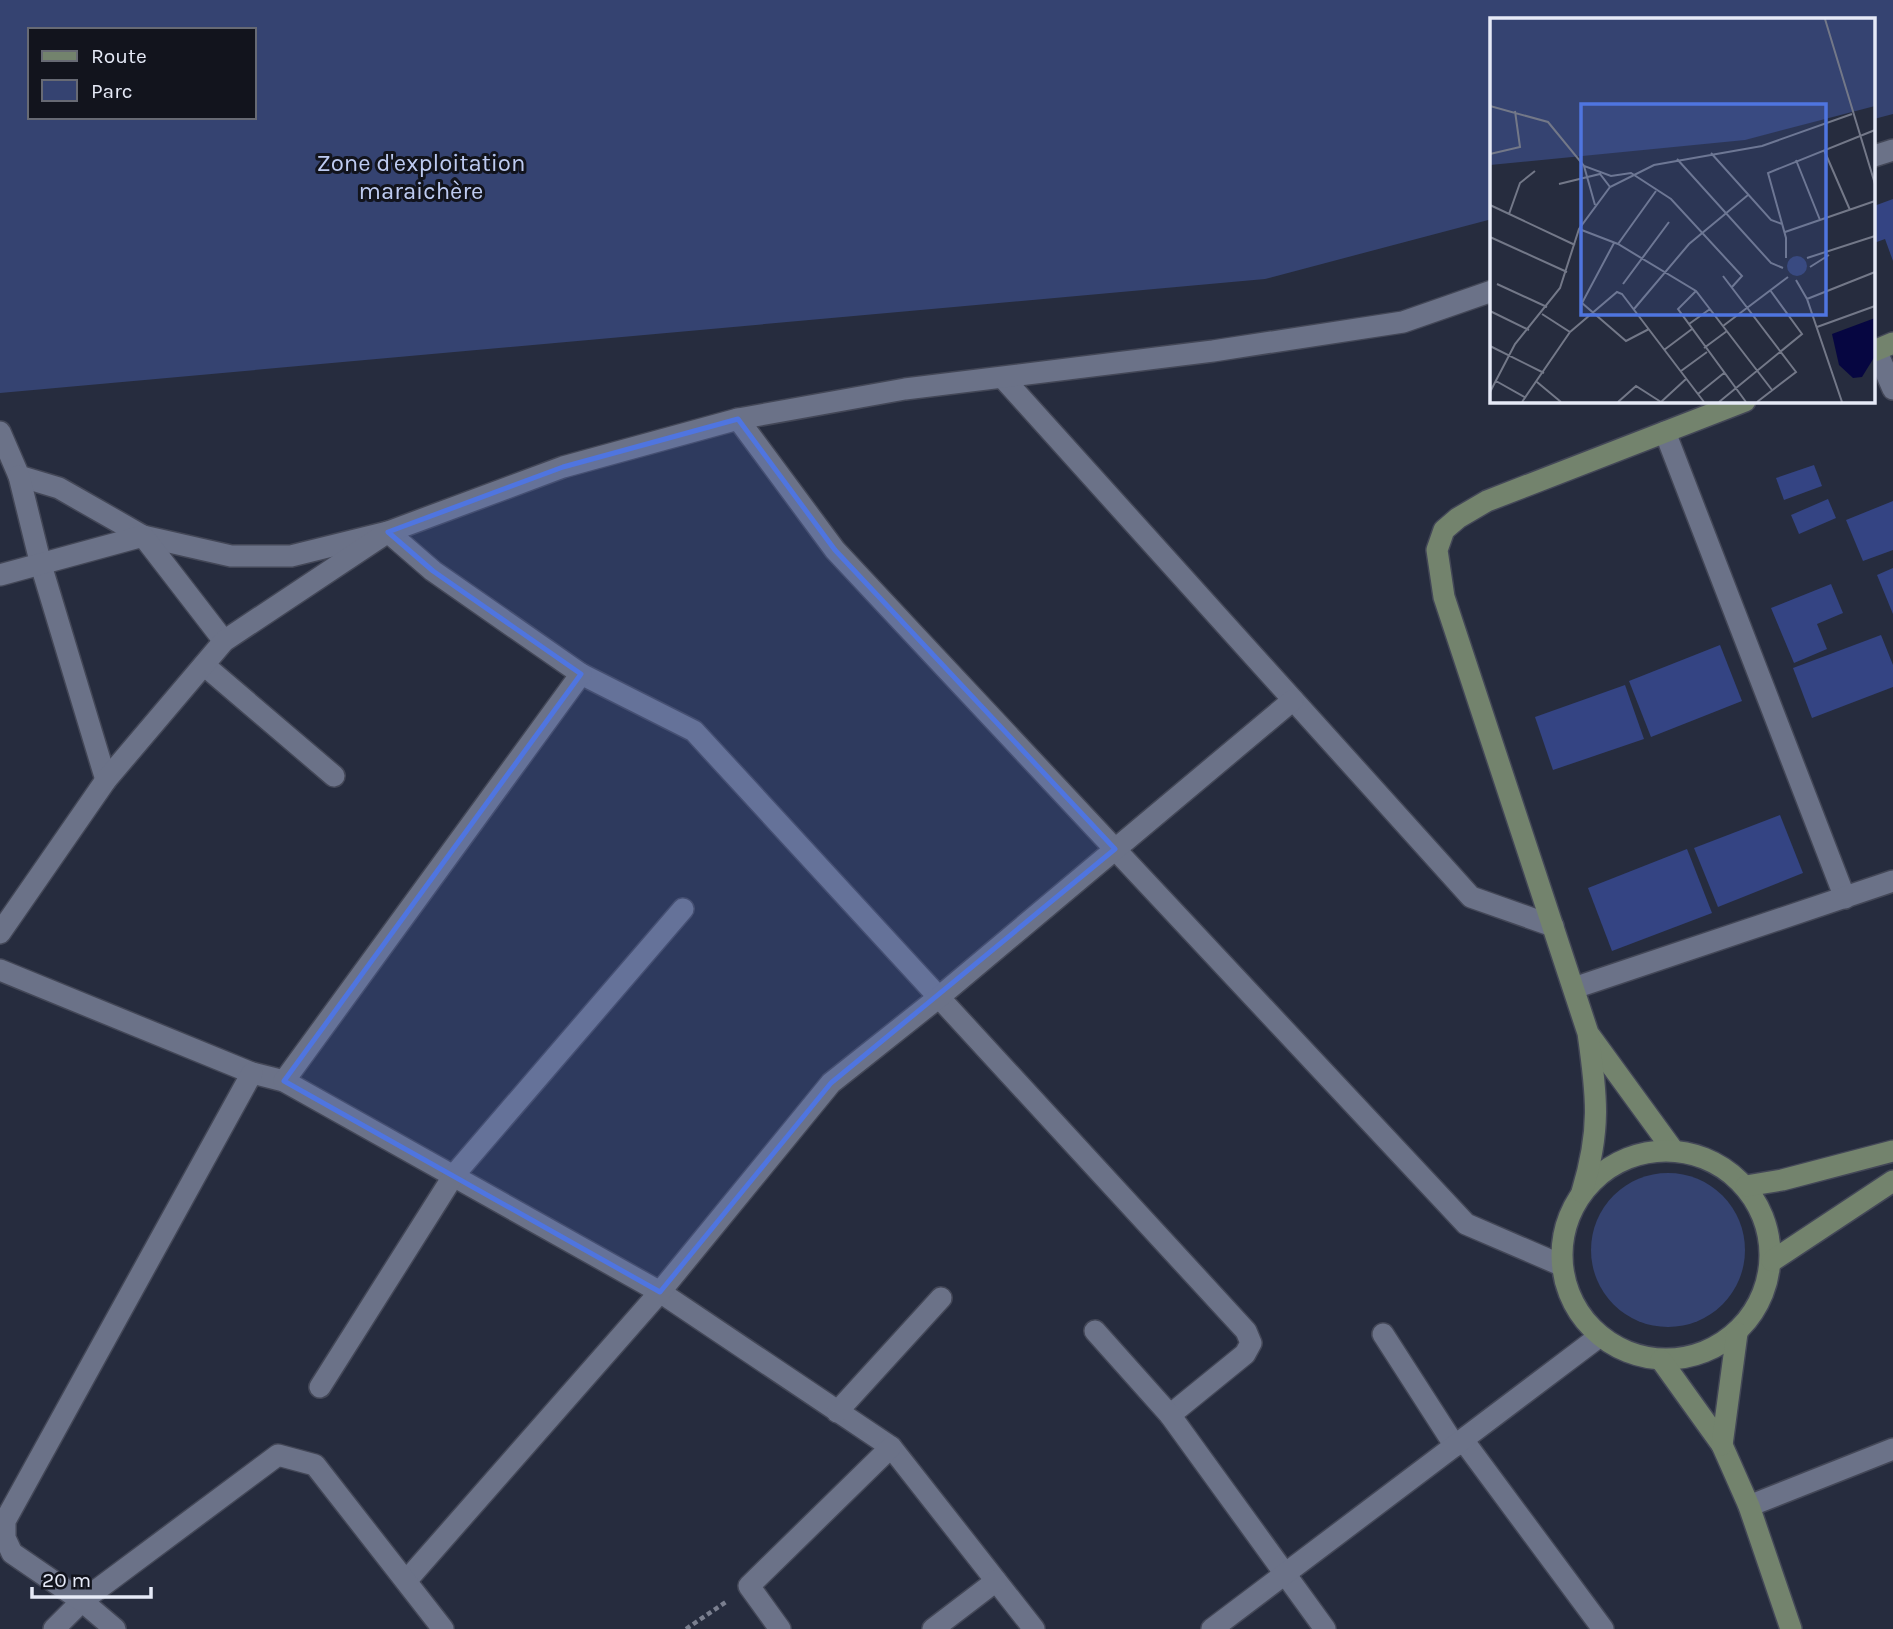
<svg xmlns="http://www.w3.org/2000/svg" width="1893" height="1629" font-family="Karla,sans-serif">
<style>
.green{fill:#354371;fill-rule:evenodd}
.building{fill:#344483}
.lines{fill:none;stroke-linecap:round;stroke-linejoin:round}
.lane-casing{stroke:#434757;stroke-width:24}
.street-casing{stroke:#434757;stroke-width:24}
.secondary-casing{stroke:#434757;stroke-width:24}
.path{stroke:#7a7f8f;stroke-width:4.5;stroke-dasharray:5 3.5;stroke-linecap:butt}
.lane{stroke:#6b7288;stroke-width:21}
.street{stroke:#6b7288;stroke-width:21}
.secondary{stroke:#73836d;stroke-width:21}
.marked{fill:#4f75e0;fill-opacity:0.2;stroke:#4f75e0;stroke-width:5;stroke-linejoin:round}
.labels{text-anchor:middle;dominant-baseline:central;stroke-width:6;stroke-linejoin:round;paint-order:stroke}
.park-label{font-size:24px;fill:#becbf1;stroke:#12141d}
.inset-road{fill:none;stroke:#737888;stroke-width:2}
.view{fill:#4f75e0;fill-opacity:0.15;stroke:#4f75e0;stroke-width:3.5}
.inset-edge{fill:none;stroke:#e6eaf7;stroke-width:3.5}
</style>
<rect width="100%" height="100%" fill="#262c3e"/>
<g class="green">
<path d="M0,0H1893V114L1874,119V19H1492V219L1265,279L0,393ZM30,30H254V117H30Z"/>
<circle cx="1668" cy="1250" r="77"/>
</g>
<g class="building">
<polygon points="1893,199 1893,261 1885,239 1874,243 1874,206"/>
<polygon points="1814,465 1822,486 1784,500 1776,478"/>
<polygon points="1828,499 1836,518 1799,534 1791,515"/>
<polygon points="1893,501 1893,550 1863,561 1846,520"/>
<polygon points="1893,568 1893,614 1877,575"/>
<polygon points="1831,584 1843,613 1817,624 1827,649 1794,663 1771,608"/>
<polygon points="1881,635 1893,665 1893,687 1812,718 1793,668"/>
<polygon points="1720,645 1742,701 1651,737 1629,681"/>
<polygon points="1625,685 1644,739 1553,770 1535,717"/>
<polygon points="1780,815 1803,873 1718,907 1694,848"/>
<polygon points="1687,849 1712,913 1612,951 1588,888"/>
</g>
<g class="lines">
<g class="lane-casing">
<polyline id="lane" points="204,665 334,776"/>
</g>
<g class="street-casing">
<g id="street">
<polyline points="1874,156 1893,150"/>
<polyline points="1876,350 1893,389"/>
<polyline points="1003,378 1471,897 1553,926"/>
<polyline points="738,419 835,550 1466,1224 1561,1265"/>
<polyline points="0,432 19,476 59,488 143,536 231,556 291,556 388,532 433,571 581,674 694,731 1246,1331 1251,1343 1245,1354 1170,1415"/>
<polyline points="1665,432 1845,898"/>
<polyline points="19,476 41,565 106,780"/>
<polyline points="0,575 143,536 224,641"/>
<polyline points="0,933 106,780 224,641 388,532 563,467 738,419 905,389 1213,351 1403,322 1492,291"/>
<polyline points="0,970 252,1073 284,1081 660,1292 891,1447 1034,1629"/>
<polyline points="1574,988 1893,881"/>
<polyline points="284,1081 581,674"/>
<polyline points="1095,1331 1170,1415 1325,1629"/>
<polyline points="1383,1334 1455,1446"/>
<polyline points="320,1387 454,1175 683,909"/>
<polyline points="837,1412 941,1298"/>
<polyline points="1463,1440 1603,1629"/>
<polyline points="1749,1506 1893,1449"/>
<polyline points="407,1580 660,1292 831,1083 938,998 1293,700"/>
<polyline points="54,1629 82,1601 278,1455 315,1465 443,1629"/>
<polyline points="115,1629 82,1601 12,1553 5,1538 5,1521 252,1073"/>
<polyline points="780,1629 749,1586 891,1447"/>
<polyline points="933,1629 996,1581"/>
<polyline points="1212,1629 1600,1336"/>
</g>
</g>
<g class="secondary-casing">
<g id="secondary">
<polyline points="1874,351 1893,343"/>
<polyline points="1590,1036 1673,1150"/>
<circle cx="1666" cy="1255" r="104"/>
<polyline points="1746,1186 1782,1180 1893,1151"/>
<path d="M1582,1192C1601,1130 1597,1096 1588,1033L1444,597L1437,550L1444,530L1458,518L1487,501L1745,401"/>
<polyline points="1772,1261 1893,1181"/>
<polyline points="1661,1360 1722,1445 1749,1506 1791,1629"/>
<polyline points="1722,1445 1737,1333"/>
</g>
</g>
<polyline class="path" points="686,1629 726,1602"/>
<use href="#lane" class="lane"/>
<use href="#street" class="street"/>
<use href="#secondary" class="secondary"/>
</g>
<path class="marked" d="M738,419L835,550L1115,849L831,1083L660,1292L284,1081L581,674L433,571L388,532L563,467Z"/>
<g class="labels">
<g class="park-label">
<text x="421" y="163">Zone d'exploitation<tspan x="421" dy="28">maraichère</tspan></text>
</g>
</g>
<g transform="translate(1490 18)">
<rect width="385" height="385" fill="#262c3e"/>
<path d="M0,1H385V88L255,122L0,147ZM297 248a10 10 0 1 1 20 0a10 10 0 1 1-20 0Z" fill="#354371"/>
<path d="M385,300V338L372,359L363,360L349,347L342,316Z" fill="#060641"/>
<path class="inset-road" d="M335,1L385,166M0,88L58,104L94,148L121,158L141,155L181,181L252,258L242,269M334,132L360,192M221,135L281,202L292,206M0,136L30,129L25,93M187,141L281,245L293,250M306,142L330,202M94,148L105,187M69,166L110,156L120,169M0,187L85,227M19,196L30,165L45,153M89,211L128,226L206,273L282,372M295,214L385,183M0,219L77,254M124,225L92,285L136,323L159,311M128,226L166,173M296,240V220L278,155L385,112M317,240L385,218M320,249L339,237M233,258L306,354L267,384M306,262L317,281L352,384M7,266L57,289M133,266L179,204M206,273L188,291L256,384M317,281L385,254M144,291L199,226L258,177M0,293L39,312M52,296L80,314L127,274L132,276L214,384M199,306L220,291M233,308L298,259M327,309L385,288M0,328L54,355M214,330L237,313M174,332L202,311M191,353L217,334M6,363L36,380M47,364L71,384M0,374L25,326L70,270L89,211L120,169L164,147L272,128L362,96M208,376L234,355M32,384L80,314M128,384L146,368L171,384M171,384L196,361M229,384L312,316L280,272"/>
<path class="view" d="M91,86H336V297H91Z"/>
<rect width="385" height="385" class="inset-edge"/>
</g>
<rect x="28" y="28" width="228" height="91" fill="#12141d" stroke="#676a74" stroke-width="2"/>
<rect x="42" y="51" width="35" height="10" fill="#73836d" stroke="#676a74" stroke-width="2"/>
<text x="91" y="63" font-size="21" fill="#e6eaf7">Route</text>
<rect x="42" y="80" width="35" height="21" fill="#354371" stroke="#676a74" stroke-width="2"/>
<text x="91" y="98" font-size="21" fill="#e6eaf7">Parc</text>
<path d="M32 1587v10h119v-10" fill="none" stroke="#e6eaf7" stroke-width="3.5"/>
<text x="42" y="1587" font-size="21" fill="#e6eaf7" stroke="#12141d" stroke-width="5" paint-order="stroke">20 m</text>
</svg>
